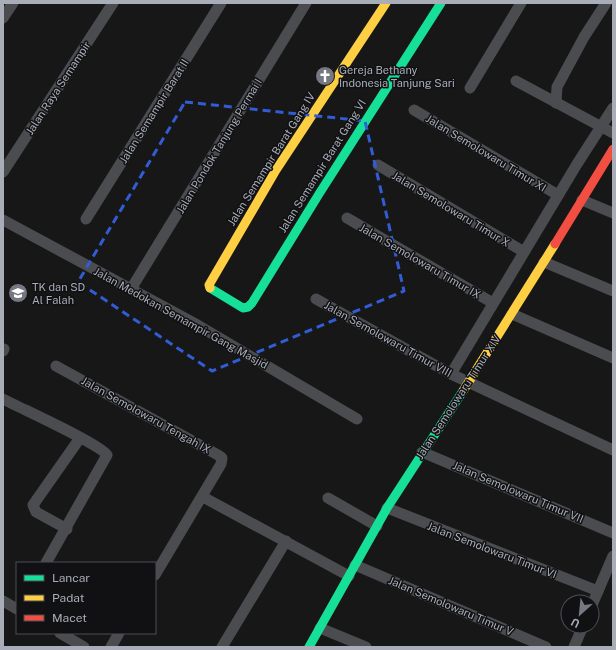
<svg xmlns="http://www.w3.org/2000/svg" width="616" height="650" font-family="'Public Sans',sans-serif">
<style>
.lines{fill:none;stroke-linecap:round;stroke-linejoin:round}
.street{stroke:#4b4c50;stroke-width:11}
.fast{stroke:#16e098;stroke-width:9}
.slow{stroke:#ffcf43;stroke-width:9}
.jam{stroke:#f24e42;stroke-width:9}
.marked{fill:none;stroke:#325cd3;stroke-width:3;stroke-dasharray:8 5;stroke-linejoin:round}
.labels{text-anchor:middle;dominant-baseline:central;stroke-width:3;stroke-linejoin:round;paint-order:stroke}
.poi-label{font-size:11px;fill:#a8adb8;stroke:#111113;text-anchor:start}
.street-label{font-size:11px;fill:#a8adb8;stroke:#111113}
</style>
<rect width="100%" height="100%" fill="#171717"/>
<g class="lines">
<g class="street">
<polyline points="3,18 13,3"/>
<polyline points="516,81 613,133"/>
<polyline points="470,88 521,3"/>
<polyline points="556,103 557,87 584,37 606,3"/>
<polyline points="414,110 558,195"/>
<polyline points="378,165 524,252"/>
<polyline points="3,172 113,3"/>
<polyline points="582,200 613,213"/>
<polyline points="347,218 493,303"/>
<polyline points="86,219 221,3"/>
<polyline points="3,220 194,323 357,419"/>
<polyline points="544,262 613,291"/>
<polyline points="131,289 306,3"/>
<polyline points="316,299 451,374 613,450"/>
<polyline points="512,314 613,358"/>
<polyline points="3,351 4,349"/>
<polyline points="56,366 218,455 222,458 221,464 155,575"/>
<polyline points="451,374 577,164 613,108"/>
<path d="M3,399C22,409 98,443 107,455L46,563"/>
<polyline points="422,452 613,533"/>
<polyline points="203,497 349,576"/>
<polyline points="328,498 377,526"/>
<polyline points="387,508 598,591"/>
<polyline points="67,529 36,512 33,505 80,438"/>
<polyline points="355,565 546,647"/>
<polyline points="3,601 17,609"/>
<polyline points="592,605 613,556"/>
<polyline points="320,628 366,647"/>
<polyline points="60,633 84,647"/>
<polyline points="111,647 119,633"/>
<polyline points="222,647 286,541"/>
<polyline points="574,647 583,626"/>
</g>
<g class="fast">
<polyline points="210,288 243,308 248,307 252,303 319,194 441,3"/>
<polyline points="309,647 387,508 463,391"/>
</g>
<g class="slow">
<polyline points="210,288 209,285 276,170 386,3"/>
<polyline points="463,391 555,244"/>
</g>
<polyline class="jam" points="555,244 613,149"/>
</g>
<path class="marked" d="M185,102L365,121L404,291L212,371L78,282Z"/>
<defs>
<g id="church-disc" transform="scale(1)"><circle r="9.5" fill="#757880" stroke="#111113"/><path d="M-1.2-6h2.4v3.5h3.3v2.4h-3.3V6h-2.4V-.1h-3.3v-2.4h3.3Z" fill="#fff"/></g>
<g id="school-disc" transform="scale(1)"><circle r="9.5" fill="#757880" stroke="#111113"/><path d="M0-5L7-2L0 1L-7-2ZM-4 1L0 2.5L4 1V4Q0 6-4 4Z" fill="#fff"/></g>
</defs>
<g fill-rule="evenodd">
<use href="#church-disc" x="325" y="76"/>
<use href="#school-disc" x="18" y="293"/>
</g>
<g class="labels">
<g class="poi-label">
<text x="339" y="70">Gereja Bethany<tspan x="339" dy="13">Indonesia Tanjung Sari</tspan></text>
<text x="32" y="287">TK dan SD<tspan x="32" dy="13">Al Falah</tspan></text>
</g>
<g class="street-label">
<text transform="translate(58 88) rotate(-57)">Jalan Raya Semampir</text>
<text transform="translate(154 111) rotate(-58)">Jalan Semampir Barat II</text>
<text transform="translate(219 146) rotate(-59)">Jalan Pondok Tanjung Permai I</text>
<text transform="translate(486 153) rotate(31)">Jalan Semolowaru Timur XI</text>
<text transform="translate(271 159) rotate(-58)">Jalan Semampir Barat Gang IV</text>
<text transform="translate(322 166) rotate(-58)">Jalan Semampir Barat Gang VI</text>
<text transform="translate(451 209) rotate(31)">Jalan Semolowaru Timur X</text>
<text transform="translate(420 261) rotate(30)">Jalan Semolowaru Timur IX</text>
<text transform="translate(181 318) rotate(29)">Jalan Medokan Semampir Gang Masjid</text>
<text transform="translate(388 339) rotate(29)">Jalan Semolowaru Timur VIII</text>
<text transform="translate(458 397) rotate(-57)">Jalan Semolowaru Timur XIV</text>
<text transform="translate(146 415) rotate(29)">Jalan Semolowaru Tengah IX</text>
<text transform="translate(518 492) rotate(23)">Jalan Semolowaru Timur VII</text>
<text transform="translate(492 550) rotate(21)">Jalan Semolowaru Timur VI</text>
<text transform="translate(451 606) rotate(23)">Jalan Semolowaru Timur V</text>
</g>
</g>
<rect width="616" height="650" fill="none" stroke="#a8adb8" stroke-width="8"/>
<rect x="16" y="562" width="140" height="72" fill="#111113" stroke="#4d4f55"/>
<rect x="24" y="575" width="20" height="6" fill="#16e098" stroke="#4d4f55"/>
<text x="52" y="582" font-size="12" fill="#a8adb8">Lancar</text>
<rect x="24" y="595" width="20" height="6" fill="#ffcf43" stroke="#4d4f55"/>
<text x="52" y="602" font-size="12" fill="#a8adb8">Padat</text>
<rect x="24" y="615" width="20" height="6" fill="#f24e42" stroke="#4d4f55"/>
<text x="52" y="622" font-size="12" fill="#a8adb8">Macet</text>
<g transform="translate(580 614) rotate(207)"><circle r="19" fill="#111113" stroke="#4d4f55"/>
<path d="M0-3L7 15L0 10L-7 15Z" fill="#757880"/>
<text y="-6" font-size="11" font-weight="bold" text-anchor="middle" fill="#a8adb8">U</text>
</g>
</svg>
